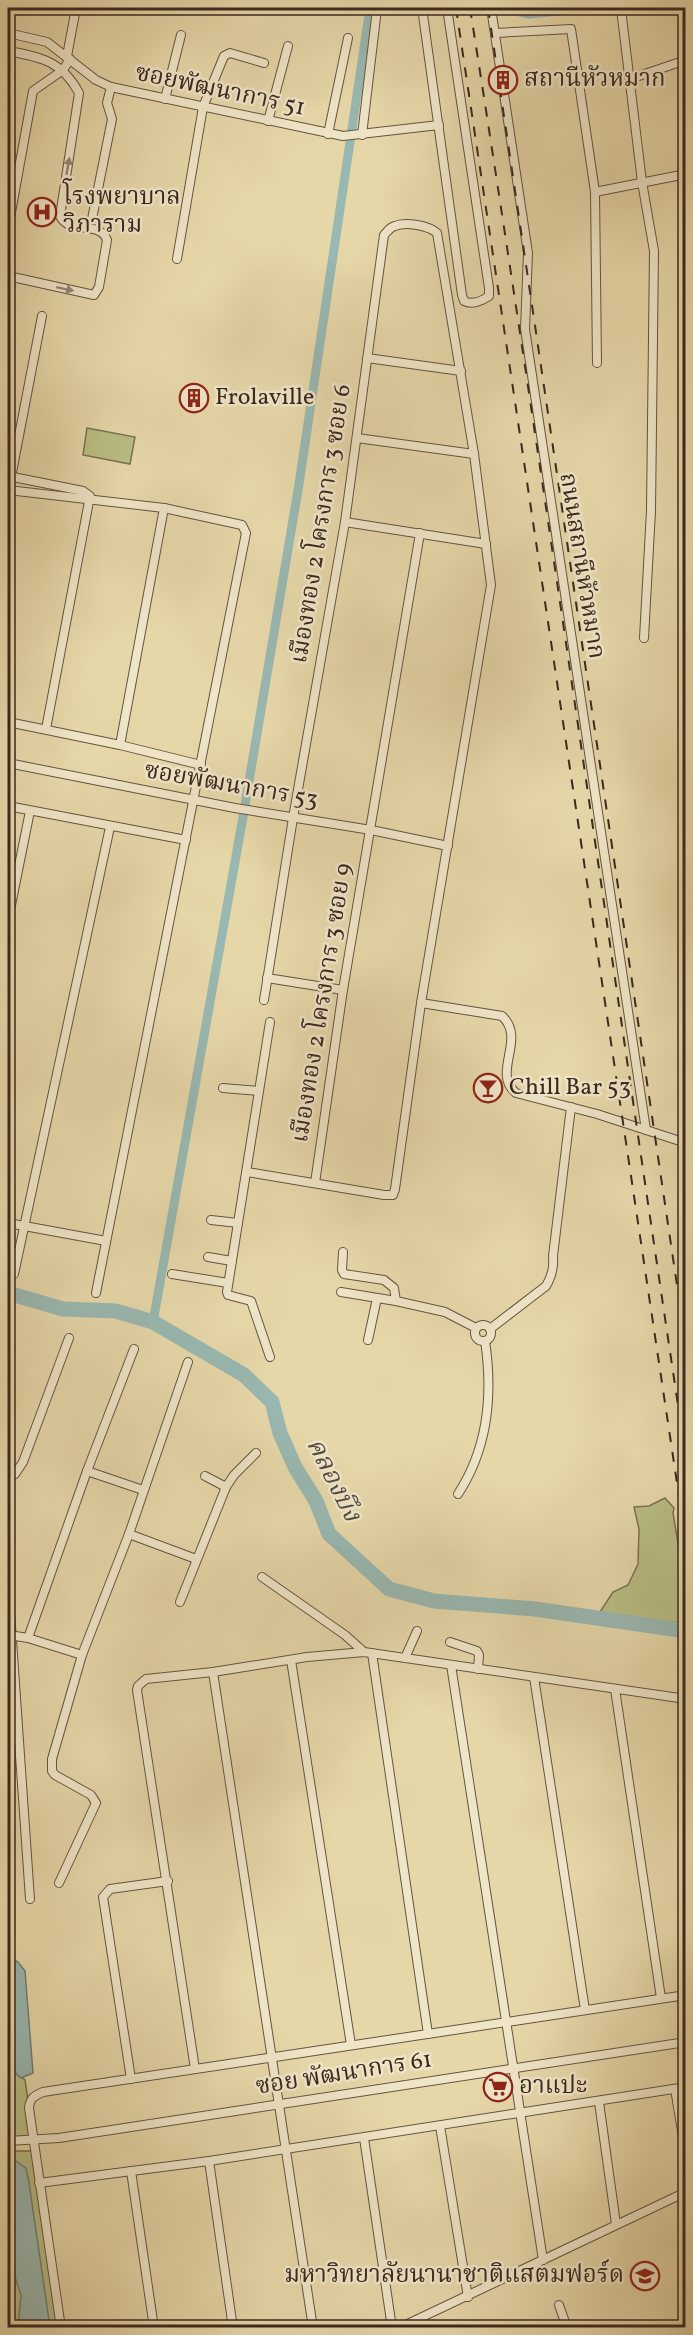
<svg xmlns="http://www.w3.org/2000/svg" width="693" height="2335" font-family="Vollkorn,'Noto Serif Thai',serif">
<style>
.green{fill:#b9bd85;stroke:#7a7252;stroke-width:1.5}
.water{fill:#99b8b1;stroke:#737e77;stroke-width:1.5}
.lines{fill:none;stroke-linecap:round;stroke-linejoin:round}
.canal{stroke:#99b8b1;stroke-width:9}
.river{stroke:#99b8b1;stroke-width:15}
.street-casing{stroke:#655442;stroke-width:10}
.street{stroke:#efe5c7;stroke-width:8}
.rail{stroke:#3a2820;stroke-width:2;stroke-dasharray:10 10;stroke-linecap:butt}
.oneway{fill:#948674}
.labels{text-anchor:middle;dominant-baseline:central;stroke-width:5;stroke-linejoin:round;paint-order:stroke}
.poi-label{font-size:24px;fill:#3a2820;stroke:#efe5c7;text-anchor:start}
.street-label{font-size:24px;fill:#3a2820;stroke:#efe5c7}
.water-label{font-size:26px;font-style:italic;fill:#524c44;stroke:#efe5c7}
</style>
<rect width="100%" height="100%" fill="#e6d7a9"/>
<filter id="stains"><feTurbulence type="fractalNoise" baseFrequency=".00333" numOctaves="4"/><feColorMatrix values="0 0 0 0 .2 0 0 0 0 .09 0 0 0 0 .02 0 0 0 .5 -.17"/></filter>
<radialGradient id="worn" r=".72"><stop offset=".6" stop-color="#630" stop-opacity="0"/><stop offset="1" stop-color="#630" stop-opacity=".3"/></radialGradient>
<g class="green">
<polygon points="87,428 135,437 130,464 83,455"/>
<polygon points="665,1498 674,1508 673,1513 685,1586 685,1623 596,1618 613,1592 628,1585 638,1564 639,1529 634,1507 649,1506"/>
<polygon points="8,2066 25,2080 34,2142 8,2139"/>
<polygon points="8,2151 34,2151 58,2327 8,2327"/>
</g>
<g class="water">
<polygon points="8,1956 18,1962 25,1971 33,2073 21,2078 8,2066"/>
<polygon points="13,2159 26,2168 29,2183 50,2327 18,2327 21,2295 15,2277 8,2274 8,2161"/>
</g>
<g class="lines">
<polyline class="canal" points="153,1322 243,817 299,484 370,8"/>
<g class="river">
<polyline points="515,8 529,11 558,8"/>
<polyline points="8,1293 63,1309 116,1311 153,1322 244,1375 272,1402 280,1433 295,1467 316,1501 329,1534 389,1589 434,1601 535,1609 686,1631"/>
</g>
<g class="street-casing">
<g id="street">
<path d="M422,8L462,295L464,301C472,305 482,301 489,296V288L447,8"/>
<polyline points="491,8 528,253 525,329 646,1130"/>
<polyline points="621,9 642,182 654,251 651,511 644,638"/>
<polyline points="8,33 47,42 96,80 111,87 343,136 439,125"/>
<polyline points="495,33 571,29 595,192 686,174"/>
<path d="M8,51C41,57 62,61 79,93L60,216C69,235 100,220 107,240L99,287L94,295L8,276"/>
<polyline points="67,56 76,8"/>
<polyline points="630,79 686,60"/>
<polyline points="165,99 181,35"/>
<polyline points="268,121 288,46"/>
<polyline points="328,134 348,38"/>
<polyline points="362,135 377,9"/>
<polyline points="595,192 597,363"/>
<polyline points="92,219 112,119 107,103 111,87"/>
<polyline points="8,229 33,91 63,70 70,59"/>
<polyline points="177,259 203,107 224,56 230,53 264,63"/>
<polyline points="367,358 461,371"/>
<polyline points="357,438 474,454"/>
<polyline points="8,476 83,491 90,496 46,729"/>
<polyline points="8,490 164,508 242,525 246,533 96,1293"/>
<polyline points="8,493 42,316"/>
<polyline points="345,522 486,544"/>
<polyline points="8,722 120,745 201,765"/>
<polyline points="120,745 164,508"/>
<polyline points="8,763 235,808 371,830 448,846"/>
<polyline points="8,806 186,840"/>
<polyline points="8,920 30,811"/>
<polyline points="267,978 343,990"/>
<path d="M421,1003L502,1016C527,1039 491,1073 516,1093L597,1114L686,1143"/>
<polyline points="270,1022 227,1292 228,1295 251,1301 270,1357"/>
<polyline points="223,1088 258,1091"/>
<path d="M247,1172L384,1195H393L395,1189L421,1003L491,585L474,454L437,233C429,226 406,221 395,226C390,227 387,232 384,235L345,522L293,818L264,1000"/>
<polyline points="315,1183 343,990 420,533"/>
<polyline points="211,1220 238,1223"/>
<polyline points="8,1223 106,1241"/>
<polyline points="343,1252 342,1270 344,1274 384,1280 394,1288 396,1301 445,1312 476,1328"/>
<polyline points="208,1257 232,1261"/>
<polyline points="14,1274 110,827"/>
<polyline points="172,1274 228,1283"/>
<polyline points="341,1292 396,1301"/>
<circle cx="483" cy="1333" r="8"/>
<path d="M490,1329L546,1286C552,1276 554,1268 553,1256L571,1107"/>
<polyline points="368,1340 377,1298"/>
<polyline points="87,1471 143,1490"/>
<polyline points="205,1476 226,1487"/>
<polyline points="8,1479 15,1474 23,1462 69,1338"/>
<path d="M458,1494C488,1448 493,1394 485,1341"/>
<polyline points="129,1534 196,1559"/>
<polyline points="262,1577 345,1635 364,1652"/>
<polyline points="8,1583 30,1899"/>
<polyline points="180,1602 226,1487 234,1475 256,1453"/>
<polyline points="9,1635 28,1638 82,1655"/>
<polyline points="28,1638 87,1471 134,1349"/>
<polyline points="450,1642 477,1651 479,1655 478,1669"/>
<polyline points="372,1653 428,2034"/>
<polyline points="405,1658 417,1631"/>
<polyline points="291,1660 351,2045"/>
<polyline points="451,1665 543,2260"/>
<polyline points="213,1672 313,2328"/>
<polyline points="534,1677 585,2010"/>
<polyline points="615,1689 661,1998"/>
<polyline points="59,1883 96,1803 91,1795 55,1775 52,1771 52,1759 82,1655 129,1534 188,1362"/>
<polyline points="195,2069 137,1690 138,1686 146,1679 213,1672 307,1657 364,1652 686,1699"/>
<polyline points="131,2079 103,1897 110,1889 168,1881"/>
<polyline points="675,2089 686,2155"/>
<polyline points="599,2102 616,2224"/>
<polyline points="440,2126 468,2297"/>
<polyline points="364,2138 392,2328"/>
<polyline points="8,2141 59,2138 686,2042"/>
<polyline points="209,2161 233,2328"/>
<polyline points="131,2171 154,2328"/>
<polyline points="39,2183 209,2161 686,2087"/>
<polyline points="559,2305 567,2328"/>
<path d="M61,2328L29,2108C30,2098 34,2096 43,2092L686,1995"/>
<polyline points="399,2328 686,2192"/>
</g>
</g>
<use href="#street" class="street"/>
<g class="rail">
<polyline points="456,8 686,1543"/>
<path d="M470,8C546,490 613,975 686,1458"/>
<polyline points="488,8 686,1346"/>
</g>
</g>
<defs><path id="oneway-solid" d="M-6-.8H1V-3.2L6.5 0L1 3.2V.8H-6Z" transform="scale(1.5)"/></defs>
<g class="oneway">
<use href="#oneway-solid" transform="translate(68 166) rotate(-80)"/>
<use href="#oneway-solid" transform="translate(65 289) rotate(12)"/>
</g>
<defs>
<g id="building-ring" transform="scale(1.5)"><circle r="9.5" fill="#efe5c7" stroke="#8f2418" stroke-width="1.5"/><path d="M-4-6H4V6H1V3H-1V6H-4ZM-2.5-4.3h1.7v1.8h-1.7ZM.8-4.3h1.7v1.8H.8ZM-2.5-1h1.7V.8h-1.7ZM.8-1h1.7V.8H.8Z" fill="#8f2418"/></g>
<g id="hospital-ring" transform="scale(1.5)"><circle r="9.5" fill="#efe5c7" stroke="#8f2418" stroke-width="1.5"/><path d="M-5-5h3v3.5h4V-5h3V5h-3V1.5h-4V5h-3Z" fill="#8f2418"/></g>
<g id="bar-ring" transform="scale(1.5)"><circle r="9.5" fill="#efe5c7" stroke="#8f2418" stroke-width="1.5"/><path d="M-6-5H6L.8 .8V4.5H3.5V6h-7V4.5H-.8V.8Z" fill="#8f2418"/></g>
<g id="supermarket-ring" transform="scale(1.5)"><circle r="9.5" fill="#efe5c7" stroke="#8f2418" stroke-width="1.5"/><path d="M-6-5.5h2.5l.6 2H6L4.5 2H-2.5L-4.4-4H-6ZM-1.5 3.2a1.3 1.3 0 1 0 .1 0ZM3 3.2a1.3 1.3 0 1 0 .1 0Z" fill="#8f2418"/></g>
<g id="university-ring" transform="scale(1.5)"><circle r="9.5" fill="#efe5c7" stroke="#8f2418" stroke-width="1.5"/><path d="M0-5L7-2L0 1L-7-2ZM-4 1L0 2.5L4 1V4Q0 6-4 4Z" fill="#8f2418"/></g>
</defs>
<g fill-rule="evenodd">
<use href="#building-ring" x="503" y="80"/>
<use href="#hospital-ring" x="42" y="212"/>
<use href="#building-ring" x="194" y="398"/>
<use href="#bar-ring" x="488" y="1088"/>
<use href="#supermarket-ring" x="498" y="2087"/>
<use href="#university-ring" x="645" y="2276"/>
</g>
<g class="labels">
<g class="poi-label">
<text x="524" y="80">สถานีหัวหมาก</text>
<text x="63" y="198">โรงพยาบาล<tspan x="63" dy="28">วิภาราม</tspan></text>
<text x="215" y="398">Frolaville</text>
<text x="509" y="1088">Chill Bar 53</text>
<text x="519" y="2087">อาแปะ</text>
<text x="624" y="2276" text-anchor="end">มหาวิทยาลัยนานาชาติแสตมฟอร์ด</text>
</g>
<g class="street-label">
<text transform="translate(220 91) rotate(12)">ซอยพัฒนาการ 51</text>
<text transform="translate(322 524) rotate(-81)">เมืองทอง 2 โครงการ 3 ซอย 6</text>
<text transform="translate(581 566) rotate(81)">ถนนสถานีหัวหมาก</text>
<text transform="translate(231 786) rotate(10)">ซอยพัฒนาการ 53</text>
<text transform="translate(323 1003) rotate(-81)">เมืองทอง 2 โครงการ 3 ซอย 9</text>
<text transform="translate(344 2074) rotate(-9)">ซอย พัฒนาการ 61</text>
</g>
<g class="water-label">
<text transform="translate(333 1480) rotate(63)">คลองบึง</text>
</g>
</g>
<rect width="693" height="2335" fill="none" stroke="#e6d7a9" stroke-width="30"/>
<rect x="9" y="9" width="675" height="2317" fill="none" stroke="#3a2820" stroke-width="3"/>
<rect x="15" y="15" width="663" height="2305" fill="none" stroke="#3a2820" stroke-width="1.5"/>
<rect width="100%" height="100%" filter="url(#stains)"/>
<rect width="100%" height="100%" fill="url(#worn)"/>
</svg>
